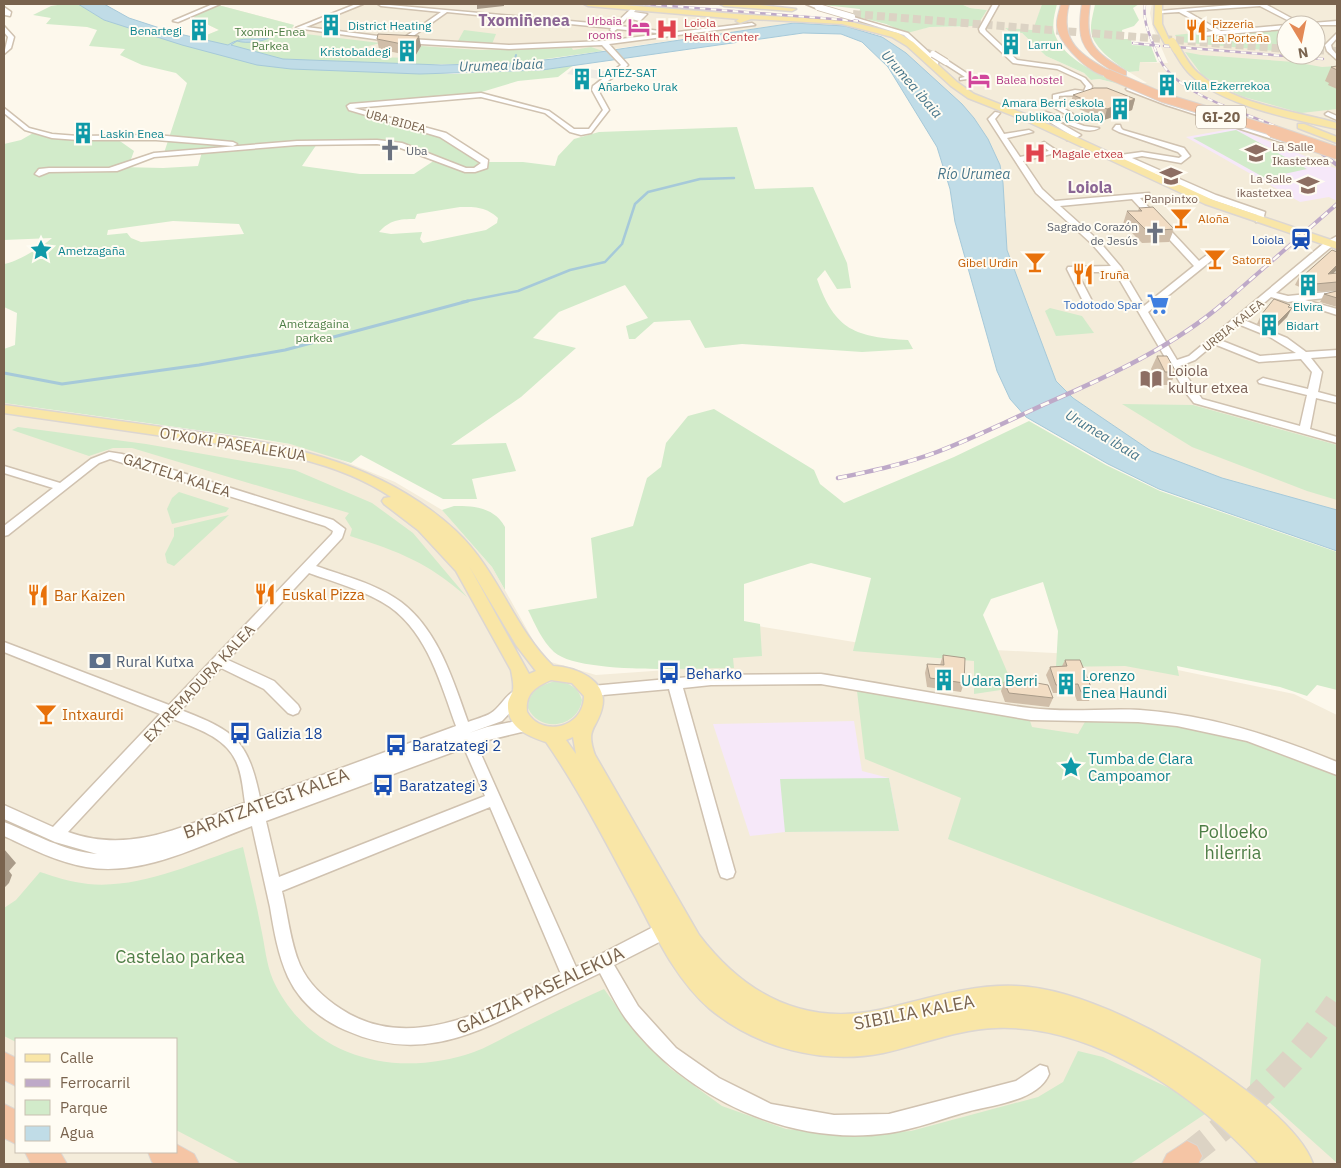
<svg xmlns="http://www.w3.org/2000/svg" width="1341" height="1168" font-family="'IBM Plex Sans',sans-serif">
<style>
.residential{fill:#f4ecda;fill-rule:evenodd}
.industrial{fill:#efebe4}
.education{fill:#f6e8f9}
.green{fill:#d2ebca;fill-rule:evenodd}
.water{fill:#c0dce7;stroke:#a6c9d9}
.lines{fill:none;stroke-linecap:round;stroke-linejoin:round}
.stream-far2{stroke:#a6c9d9;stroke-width:2}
.stream-far1{stroke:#a6c9d9;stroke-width:2.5}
.stream{stroke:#a6c9d9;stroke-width:3}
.minor-tunnel{stroke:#dcd3c4;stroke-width:6;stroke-dasharray:6 3;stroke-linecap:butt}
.major-tunnel{stroke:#dcd3c4;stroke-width:8;stroke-dasharray:8 4;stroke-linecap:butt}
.highway-tunnel{stroke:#dcd3c4;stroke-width:26;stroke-dasharray:26 13;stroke-linecap:butt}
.minor-casing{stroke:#d0c2b0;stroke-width:3}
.major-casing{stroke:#dcd6d1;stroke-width:3}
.highway-casing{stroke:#dcd6d1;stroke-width:2}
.minor{fill:#fff;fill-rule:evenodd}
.major{fill:#f9e6a7;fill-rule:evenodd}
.highway{fill:#f5c5a5;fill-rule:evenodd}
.rail-far2-casing{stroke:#bea9c8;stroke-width:2.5}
.rail-far1-casing{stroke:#bea9c8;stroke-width:4}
.rail-casing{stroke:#bea9c8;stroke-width:4.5}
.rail-far2{stroke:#fffcf3;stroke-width:2;stroke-dasharray:5.5;stroke-linecap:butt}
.rail-far1{stroke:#fffcf3;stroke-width:2.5;stroke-dasharray:8;stroke-linecap:butt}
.rail{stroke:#fffcf3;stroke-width:3;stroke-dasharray:9;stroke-linecap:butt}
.minor-bridge-casing{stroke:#d0c2b0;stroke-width:8;stroke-linecap:butt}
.major-bridge-casing{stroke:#dcd6d1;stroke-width:9;stroke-linecap:butt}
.highway-bridge-far1-casing{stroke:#dcd6d1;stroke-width:11;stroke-linecap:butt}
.highway-bridge-casing{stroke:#dcd6d1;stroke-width:14;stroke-linecap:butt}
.minor-bridge{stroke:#fff;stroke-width:6}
.major-bridge{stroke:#f9e6a7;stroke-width:8}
.highway-bridge-far1{stroke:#f5c5a5;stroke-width:9}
.highway-bridge{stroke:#f5c5a5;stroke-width:12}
.wall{fill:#d0bea9}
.shaded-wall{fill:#a99b89}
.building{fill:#f2ddc4;stroke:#a99b89}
.labels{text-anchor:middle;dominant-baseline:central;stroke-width:4;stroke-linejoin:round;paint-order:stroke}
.far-hotel-label{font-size:12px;fill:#b23c85;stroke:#fffcf3;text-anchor:end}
.far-health-label{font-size:12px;fill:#be3a42;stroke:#fffcf3;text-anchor:start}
.far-food-label{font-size:12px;fill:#c56008;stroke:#fffcf3;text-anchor:start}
.far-culture-label{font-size:12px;fill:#0d838f;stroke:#fffcf3;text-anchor:start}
.far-park-label{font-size:12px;fill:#4e7e46;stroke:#fffcf3}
.far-street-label{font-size:12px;fill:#79634e;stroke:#fffcf3}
.far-education-label{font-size:12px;fill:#785e54;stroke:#fffcf3;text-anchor:start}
.far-worship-label{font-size:12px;fill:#5b616d;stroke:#fffcf3;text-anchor:start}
.far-transit-label{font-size:12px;fill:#164399;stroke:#fffcf3;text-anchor:end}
.far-shop-label{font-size:12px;fill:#366cbe;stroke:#fffcf3;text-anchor:end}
.far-water-label{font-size:14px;font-style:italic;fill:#47768b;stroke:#fffcf3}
.shield{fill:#fffcf3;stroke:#a19180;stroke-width:1}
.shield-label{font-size:14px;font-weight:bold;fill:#79634e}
.education-label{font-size:15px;fill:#785e54;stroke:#fffcf3;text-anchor:start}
.street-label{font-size:15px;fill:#79634e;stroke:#fffcf3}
.food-label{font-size:15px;fill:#c56008;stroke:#fffcf3;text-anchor:start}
.service-label{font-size:15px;fill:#4e5e75;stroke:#fffcf3;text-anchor:start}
.transit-label{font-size:15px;fill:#164399;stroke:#fffcf3;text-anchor:start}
.culture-label{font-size:15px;fill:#0d838f;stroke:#fffcf3;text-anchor:start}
.far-district-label{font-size:16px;font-weight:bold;fill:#8b6694;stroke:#fffcf3}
.near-street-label{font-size:18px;fill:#79634e;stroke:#fffcf3}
.near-park-label{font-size:18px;fill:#4e7e46;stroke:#fffcf3}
</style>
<rect width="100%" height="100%" fill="#fdf8ec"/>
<g class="residential">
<polygon points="356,4 576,4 647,10 650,6 773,16 794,23 516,63 393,65 283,59 267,56 248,49 197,39 219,30 194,18 218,5 294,25 293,29"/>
<path d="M961,4H1042L1034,30L1006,29L1010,32L1022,33L1046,56L1084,73L1091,80L1099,79L1119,84L1147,83L1129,72L1139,71L1140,62L1168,63L1153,28L1150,13L1152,4H1337V510L1222,478L1151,451L1073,398L1055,380L1007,250L1005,233L1006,215L962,104L906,53L882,37L930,27L977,26L987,10L970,8ZM1286,25H1316V55H1286Z"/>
<path d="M4,403L290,444L324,453L395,482L442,510L492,567L544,660L596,675L681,669L674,629L758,626L860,643L1110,656L1294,694L1337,715V1164H4ZM16,1039H176V1152H16Z"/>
</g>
<polygon class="industrial" points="574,67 610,72 604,76 609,77 599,83 595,83 598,79 567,74"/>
<g class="education">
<polygon points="1236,128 1337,169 1337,201 1329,197 1300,202 1186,137"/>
<polygon points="854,721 862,771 889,778 899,831 785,832 750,836 713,724"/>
</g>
<g class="green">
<path d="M64,4H78L104,20L326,70L454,74L542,70L575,64L558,77L518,81L475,94L357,103L346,106L348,111L441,136L478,162H523L555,166L558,156L574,139L599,132L737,127L755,189L813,187L847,263L851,288L837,289L825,270L817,279C835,331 856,337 908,340L913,349L862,352L742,344L705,348L690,320L654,322L635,339H629L626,326L648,318L625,285L559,312L533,338L576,348L521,397L451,445L506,443L516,471L472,479L477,499H443L361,455L351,463L290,444L254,438L4,403V349L15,345L17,313L4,307V264C17,262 42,247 52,238L4,240V144L21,140L35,132L64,138L117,139L134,151L130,162L121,167L163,168L198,166L202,152L164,153L187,83L176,73L142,65L120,55L125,49L89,46L97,30L87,27L46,24L51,18L33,15L51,6ZM384,140L407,145L438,158L414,174H360L302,166L319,141ZM460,207C477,207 486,207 498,218L497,223L486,230L423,243L420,239L422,232L391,234L379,232C390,220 399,219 415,219L417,214ZM173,221L239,224L244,234L141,242L131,238L127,233L107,235L108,230Z"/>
<polygon points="815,4 961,4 970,8 987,10 977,26 930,27 907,33 886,24 858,17 860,9"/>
<path d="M1042,4H1057C1055,13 1051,25 1055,35C1065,60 1097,73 1119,84L1099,79L1091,80L1084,73L1046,56L1022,33L1010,32L1005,28L1033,30Z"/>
<path d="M1095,4H1139L1133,8L1139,20L1134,26L1122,30L1123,39H1131L1132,45L1151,46L1157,62H1140L1139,71L1129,72C1115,63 1090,46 1091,28C1091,20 1094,11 1095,4Z"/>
<polygon points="218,5 294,25 289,32 380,43 354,50 371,57 414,58 421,46 479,50 572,48 573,50 591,47 603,51 516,63 404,65 283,59 197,39 219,30 194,18 196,13"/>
<path d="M464,30L496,34L492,44C479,44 468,42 458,41Z"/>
<polygon points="1286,30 1286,52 1179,42 1175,35 1195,33 1202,37"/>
<polygon points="1185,52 1201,55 1294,62 1322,67 1337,66 1333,84 1337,89 1337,109 1301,113 1244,97 1227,90 1202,75"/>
<polygon points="1236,130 1307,169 1265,178 1193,138"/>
<polygon points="1050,308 1082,316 1094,333 1056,336 1045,311"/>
<polygon points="1122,404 1193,405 1337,445 1337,500 1307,491 1192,447"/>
<path d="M714,409L814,470L820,484L844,503L954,457L1029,421L1106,465L1160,491L1337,552V690L1317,685L1307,696L1280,687L1177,666L1179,676L1125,666L1056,667L1058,631L1043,582L991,599L983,615L1014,688L974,694V661L853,651L871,578L811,563L744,584V621L760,624L762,656L733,658L734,668C697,668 580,675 554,652C542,641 535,624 528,610L597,598L591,538L633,526L647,478L661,467L666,443L688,416Z"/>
<path d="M18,427L146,444L295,470L372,503L413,533L467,597C427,562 400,552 350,536L352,529L345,518L349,513L132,448H113L89,456L12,430Z"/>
<polygon points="179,492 229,508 226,512 172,524 167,509 172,498"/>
<path d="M454,506C474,506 494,507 505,527V590L492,567L442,510Z"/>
<polygon points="229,515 174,566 167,563 165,554 174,536 174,528"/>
<path d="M552,682C567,681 578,686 582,700C578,727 540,734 528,708C528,693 538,686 552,682Z"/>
<path d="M857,691L1029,718L1032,727L1078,734L1086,720C1109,721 1132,721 1155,723C1218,729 1279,750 1337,774V1163L1250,1085L1261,959L948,839L961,798L865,759Z"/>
<polygon points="889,778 899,831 785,832 780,779"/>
<path d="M243,847C249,874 256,901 261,928C265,946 266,963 273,980C310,1059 396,1079 474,1052C490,1046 504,1037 519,1030C547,1016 575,1002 604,989L638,1036L671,1069L722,1106L786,1129L849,1135L911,1131L1038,1097L1063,1082L1078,1051L1103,1057L1184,1095L1205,1114L1130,1164H241L176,1130V1039H16V1042L4,1036V908L16,900L40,872C55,877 71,882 88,884C141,889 193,863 243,847Z"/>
</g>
<path class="water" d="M78,4H104L129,18L175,33L228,45C242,35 255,42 270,37L271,33L274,34C268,42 246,44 237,41L231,45L283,59L441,65L516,63L553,59L794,23L845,26L882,37L906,53L962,104L974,118L988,139L1000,165L1003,183L1007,250L1056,381L1073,398L1151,451L1222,478L1337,510V551L1159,489L1108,464L1026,417L1010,399L997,371L955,222L950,189L937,147L888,67L862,42L841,34L803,33L542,70L420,74L291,69L257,65L182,45L104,20Z"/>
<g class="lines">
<polyline class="stream-far2" points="513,66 516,55"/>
<g class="stream-far1">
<polyline points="938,173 950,177"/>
<polyline points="462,302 518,291 570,270 605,262 622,244 635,204 648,192 700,179 734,178"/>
</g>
<polyline class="stream" points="4,373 62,384 199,365 285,350 468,301"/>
<polyline class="minor-tunnel" points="930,52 931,50"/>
<g class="major-tunnel">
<polyline points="853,14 1286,49"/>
<polyline points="1316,50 1337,51"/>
</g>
<path class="highway-tunnel" d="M1187,1156C1245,1112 1296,1063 1337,1003"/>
<g class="minor-casing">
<g id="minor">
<polygon points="213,4 220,4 178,22 173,21"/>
<polygon points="356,4 363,4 306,27 402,39 441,12 381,6 378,4 614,25 634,6 637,8 634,12 647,14 640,21 627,18 620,26 660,31 657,33 617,29 613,32 610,30 611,28 447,12 409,39 509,45 604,41 752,23 755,25 609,44 628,65 621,72 599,87 598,90 609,110 591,133 581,135 570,132 545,113 481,97 354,108 446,133 488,160 487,168 475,172 465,172 398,147 377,144 297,145 154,157 117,171 49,172 39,176 35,174 39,169 49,168 109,168 154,153 297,141 377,140 402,143 466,168 474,168 481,163 440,137 349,110 347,106 350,104 481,93 549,111 574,129 589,129 603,110 592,90 593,86 621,65 602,45 509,49 403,43 296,28"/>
<polygon points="806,4 814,4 821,7 818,9"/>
<path d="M993,4H999L985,29L986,31L1017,60L1060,66L1085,78L1092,86L1091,91L1096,92L1097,93C1092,96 1068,95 1059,96L1058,105L1073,114V116H1069L1053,107V95L1075,90L1084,91L1086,86L1081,80L1057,69L1013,63L980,32L979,29Z"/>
<polygon points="1244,4 1268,4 1267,5 1304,25 1297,25 1260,6 1186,11 1221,31 1286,25 1286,29 1202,36 1200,33 1213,31 1179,12 1162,13 1159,11"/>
<polygon points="4,7 11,12 10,16 5,15"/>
<polygon points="850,16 908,33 931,54 936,53 974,78 960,80 960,78 965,77 937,59 939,61 937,66 932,67 933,61 904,35 850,18"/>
<polygon points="1337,21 1337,25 1309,25 1312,23"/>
<polygon points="4,26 14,37 11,48 4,54 8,37 4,32"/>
<polygon points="1337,33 1337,38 1331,45 1332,49 1337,55 1337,60 1327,51 1325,45"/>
<polygon points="1129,87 1155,97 1162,90 1166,90 1166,92 1161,96 1163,100 1288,140 1281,142 1166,105 1127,90 1126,89"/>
<polygon points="4,108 29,128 52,134 78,136 156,135 233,142 237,144 233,146 156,140 78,140 52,138 25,130 4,113"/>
<path d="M995,112L1000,113L995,119L1004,134L1029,130L1033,132L1007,138L1020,157L1049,151L1040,144L1044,142L1059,152L1023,161L1042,189L1055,201L1149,193V197L1140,198L1199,261L1211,252H1217V256L1148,312L1177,360L1189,356L1323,244L1337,236V242L1276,293L1288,296L1337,291V297L1305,300L1337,309V315L1294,301L1288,302L1271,297L1244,320L1287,338L1306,352L1337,350V356L1311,358L1322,372L1318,392L1337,397V403L1316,398L1310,429L1337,437V443L1194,403L1186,393L1115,272H1077L1092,301L1084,303L1067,269L1068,267L1111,266L1092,244L1036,193L988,119ZM1132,199L1194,266L1144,306L1121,267L1098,240L1060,206ZM1238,324L1270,337L1296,353L1260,356L1220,340ZM1214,344L1259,362L1301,359L1312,372L1308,389L1263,378L1258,381L1259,383L1307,395L1300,426L1202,399L1180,366L1195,360Z"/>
<path d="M1046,112L1084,126L1099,128C1084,137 1063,119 1048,116L1081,135L1073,140H1067V136L1071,135L1036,114Z"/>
<polygon points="1328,112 1337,116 1337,120 1326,115 1325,114"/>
<polygon points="1116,125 1120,125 1121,128 1123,130 1184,148 1190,156 1181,163 1142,156 1132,158 1216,195 1265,212 1263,220 1256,222 1257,215 1210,199 1119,160 1120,155 1142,152 1179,158 1182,156 1178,152 1119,132 1113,129"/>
<path d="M109,452L122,454L333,520L345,529L342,538L316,566C344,576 377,584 401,602C438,630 453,680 468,722C475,719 485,717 491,713C502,707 509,686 523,691L525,695L523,699L502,721L469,733L487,727L526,719L531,721L533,725L531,729L526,731L476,743L576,967L659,924L665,922L671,924L673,930L671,936L614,965L638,1006L676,1048L719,1078L771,1104L834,1115L889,1114L1016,1081L1040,1065L1047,1067L1049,1074C1039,1100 994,1105 970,1111C943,1118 916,1129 889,1133C790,1147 685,1098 626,1019C616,1005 608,988 600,973C575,985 550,997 525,1009C463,1040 412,1060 345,1030C320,1019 299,1001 288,977C278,955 274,931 270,907C264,880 258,853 252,826C201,845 142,877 86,867C57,862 30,848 4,836V822C35,834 63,851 97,854L55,842L4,819V805L53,827L160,714L4,652V642L169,705L332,534L333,531L325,526L110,459L99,463L8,535L4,536V526L53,488L4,473V466L60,483L91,459ZM309,573C337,583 366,591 390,607C428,634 441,685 456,726L260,798C248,740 235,731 181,710L221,668L264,689L288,713L293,715L298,713L300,709L298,705L274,681L228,660ZM173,719C196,728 225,737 236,761C242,774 243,789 245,803C186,825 132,855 68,832ZM464,748L485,796L279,877L266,821ZM490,807L561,974C496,1006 412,1056 341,1009C324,998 308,983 300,965C290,942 288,915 282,891Z"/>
<path d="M821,674C891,685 960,699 1030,708C1067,713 1104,708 1140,710C1209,715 1274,736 1337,762V775L1247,741L1177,726L1138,722L1031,720L821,684L711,685L683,688L735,872L733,877L727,879L721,877L719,872L669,689L592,696L587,695L585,691L587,687L592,686L711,675Z"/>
</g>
</g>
<g class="major-casing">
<g id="major">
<polygon points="584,4 611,4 748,15 842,20 898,33 913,42 957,82 974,94 1030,116 1213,200 1337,242 1337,249 1205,204 1024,120 968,98 951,86 907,46 892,37 842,24 751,19 740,23 736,21 739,19 588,6"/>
<polygon points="720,4 750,4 796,9 792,11 724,6"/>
<polygon points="1155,4 1162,4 1162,24 1171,44 1165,44 1154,24"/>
<path d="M1174,48H1180C1185,57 1190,66 1198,73C1235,105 1291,110 1337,123V129C1295,120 1221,105 1191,75C1183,68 1178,58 1173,50Z"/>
<polygon points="1298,124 1304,124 1337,137 1337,143 1298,128"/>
<path d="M4,405C59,413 114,420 169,428C274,442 376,457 456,531C498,570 513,627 553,666C575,667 609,680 602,708C597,729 585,728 595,755L699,935C744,994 803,1026 879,1010C924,1000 969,984 1016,986C1081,988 1171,1037 1223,1074C1252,1094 1301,1130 1313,1164H1259C1196,1095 1093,1024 996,1028C957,1029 921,1045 883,1053C823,1065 757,1048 710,1009C676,980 656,936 636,898C607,845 580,791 546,742C527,736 507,727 508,704C508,699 512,695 513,690C514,684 512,676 511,670L456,571L418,530L384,504L382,501L384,498L391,497C331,457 254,449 184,439C124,430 64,422 4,413ZM469,566L516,645L536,671L529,674ZM551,680L572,683L584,696C584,728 542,738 527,712C525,694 535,687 551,680ZM573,737L576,754L566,740Z"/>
</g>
</g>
<g class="highway-casing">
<g id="highway">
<path d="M1061,4H1069C1059,42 1081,55 1111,72V76C1094,79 1062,46 1058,31C1055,22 1059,13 1061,4Z"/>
<path d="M1082,4H1090C1084,44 1094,52 1126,71V75C1119,76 1114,72 1108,68C1080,50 1077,36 1082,4Z"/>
<polygon points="4,1052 16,1058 16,1086 4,1080"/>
<polygon points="4,1104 16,1110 16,1144 4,1138"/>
<polygon points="1187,1141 1197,1146 1202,1156 1198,1164 1162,1164 1167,1154"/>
<polygon points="176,1144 194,1154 199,1164 155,1164 152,1162 148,1152 176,1152"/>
<polygon points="25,1152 60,1152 67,1164 31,1164"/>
</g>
</g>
<use href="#minor" class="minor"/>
<use href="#major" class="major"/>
<use href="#highway" class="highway"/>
<g class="rail-far2-casing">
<g id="rail-far2">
<polyline points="645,4 858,21"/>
<path d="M1145,4C1143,18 1147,29 1152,41C1156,51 1159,61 1166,69C1191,100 1252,114 1288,132"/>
<polyline points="1133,43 1159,46"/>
<polyline points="1164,46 1323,59"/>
</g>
</g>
<g class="rail-far1-casing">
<g id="rail-far1">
<polyline points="1286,131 1311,145 1337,165"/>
<polyline points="1225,302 1337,204"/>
</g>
</g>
<g class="rail-casing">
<path id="rail" d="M838,478C872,471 905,464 937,452C974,438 1010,420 1045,404C1109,376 1173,347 1226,301"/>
</g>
<use href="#rail-far2" class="rail-far2"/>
<use href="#rail-far1" class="rail-far1"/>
<use href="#rail" class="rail"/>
<g class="minor-bridge-casing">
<g id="minor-bridge">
<polyline points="818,7 852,17"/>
<polyline points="933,54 946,62"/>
</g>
</g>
<g class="major-bridge-casing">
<polyline id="major-bridge" points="1172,42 1177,50"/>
</g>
<g class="highway-bridge-far1-casing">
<polyline id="highway-bridge-far1" points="1108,74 1164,98 1277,132"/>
</g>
<g class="highway-bridge-casing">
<polyline id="highway-bridge" points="1272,131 1337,153"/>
</g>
<use href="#minor-bridge" class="minor-bridge"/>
<use href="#major-bridge" class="major-bridge"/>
<use href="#highway-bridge-far1" class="highway-bridge-far1"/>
<use href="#highway-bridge" class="highway-bridge"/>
</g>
<g class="wall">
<polygon points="377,39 421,46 414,58 402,58 402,54 379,49"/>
<polygon points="1337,66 1337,89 1328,85 1329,83 1325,81 1331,67"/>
<polygon points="1073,95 1135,99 1132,110 1104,120 1070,105"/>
<polygon points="1139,208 1174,229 1169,242 1142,243 1123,224 1127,211 1138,211"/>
<polygon points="1337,273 1337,290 1311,292 1295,285 1299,277 1304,276 1304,275"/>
<polygon points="1337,291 1337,307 1320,302 1324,294"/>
<polygon points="1289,307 1287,317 1274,330 1257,324 1261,315"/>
<polygon points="1157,356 1176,372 1170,385 1160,385 1151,369"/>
<polygon points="943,655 964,683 961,692 927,687 925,673 927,664 940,665"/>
<polygon points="1065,660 1093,692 1089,701 1077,701 1074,693 1053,693 1046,675 1050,667 1062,666"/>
<polygon points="1004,682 1053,698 1049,707 1005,702 1001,691"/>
</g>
<g class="shaded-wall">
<polygon points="477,4 504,4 504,6 477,9"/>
<polygon points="419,36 421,46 414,58 412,48"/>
<polygon points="1135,99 1132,110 1104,120 1107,109"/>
<polygon points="1337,265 1337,270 1324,282 1328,274"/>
<polygon points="1292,308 1287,317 1274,330 1278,322"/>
<polygon points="4,849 16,863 9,871 12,875 9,883 4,888"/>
</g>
<g class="building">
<polygon points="378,34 419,36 412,48 401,48 402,44 377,39"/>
<polygon points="1337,66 1337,70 1331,67"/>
<polygon points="1094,88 1107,88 1135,99 1107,109 1073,95"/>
<polygon points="1153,207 1174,229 1147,231 1127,211 1142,211 1139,208"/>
<polygon points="1332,250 1337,252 1337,265 1328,274 1337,273 1337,282 1315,284 1299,277 1307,276 1304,275"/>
<polygon points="1337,291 1337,298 1324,294"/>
<polygon points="1274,299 1290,305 1288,307 1292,308 1278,322 1261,315"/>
<polygon points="1157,356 1167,356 1176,372 1165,372"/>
<polygon points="943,655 965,658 964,683 930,678 927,664 944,665"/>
<polygon points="1065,660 1080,660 1093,692 1081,692 1078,684 1056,685 1050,667 1067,666"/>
<polygon points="1020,680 1048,685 1053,698 1009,693 1004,682"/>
</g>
<defs>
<g id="building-bare" transform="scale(1.725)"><path d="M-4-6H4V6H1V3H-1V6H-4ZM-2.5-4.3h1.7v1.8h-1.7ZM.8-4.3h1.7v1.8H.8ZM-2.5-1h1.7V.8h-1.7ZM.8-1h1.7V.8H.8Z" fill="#0f9aa8" stroke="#fffcf3" stroke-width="2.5" paint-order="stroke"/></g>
<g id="hotel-bare" transform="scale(1.725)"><path d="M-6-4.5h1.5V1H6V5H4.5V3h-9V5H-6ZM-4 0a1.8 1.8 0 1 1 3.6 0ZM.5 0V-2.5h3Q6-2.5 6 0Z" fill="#d1479c" stroke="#fffcf3" stroke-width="2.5" paint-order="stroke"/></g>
<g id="hospital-bare" transform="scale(1.725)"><path d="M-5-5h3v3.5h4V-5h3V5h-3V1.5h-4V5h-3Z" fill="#e0444e" stroke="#fffcf3" stroke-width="2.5" paint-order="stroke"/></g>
<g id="restaurant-bare" transform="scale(1.725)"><path d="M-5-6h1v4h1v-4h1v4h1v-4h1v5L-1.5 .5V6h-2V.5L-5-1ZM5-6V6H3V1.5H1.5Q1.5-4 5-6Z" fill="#e8710a" stroke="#fffcf3" stroke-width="2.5" paint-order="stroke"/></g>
<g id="church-bare" transform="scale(1.725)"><path d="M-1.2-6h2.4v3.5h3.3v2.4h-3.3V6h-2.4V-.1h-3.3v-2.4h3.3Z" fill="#6b7280" stroke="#fffcf3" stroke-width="2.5" paint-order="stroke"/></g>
<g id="school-bare" transform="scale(1.725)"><path d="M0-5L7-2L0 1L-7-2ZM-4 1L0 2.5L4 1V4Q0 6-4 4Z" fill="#8d6e63" stroke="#fffcf3" stroke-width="2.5" paint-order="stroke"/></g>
<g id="bar-bare" transform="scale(1.725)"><path d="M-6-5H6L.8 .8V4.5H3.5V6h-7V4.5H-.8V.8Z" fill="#e8710a" stroke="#fffcf3" stroke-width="2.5" paint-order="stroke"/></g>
<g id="station-bare" transform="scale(1.725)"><path d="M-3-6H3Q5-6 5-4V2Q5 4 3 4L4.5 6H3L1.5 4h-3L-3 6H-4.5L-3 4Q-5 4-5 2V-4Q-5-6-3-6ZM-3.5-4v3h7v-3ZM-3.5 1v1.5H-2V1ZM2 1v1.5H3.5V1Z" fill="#1a4fb4" stroke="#fffcf3" stroke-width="2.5" paint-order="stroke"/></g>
<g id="sight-bare" transform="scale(1.725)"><path d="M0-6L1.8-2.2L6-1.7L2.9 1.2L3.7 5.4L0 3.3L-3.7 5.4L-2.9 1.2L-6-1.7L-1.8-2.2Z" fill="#0f9aa8" stroke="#fffcf3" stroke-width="2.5" paint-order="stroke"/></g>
<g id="supermarket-bare" transform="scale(1.725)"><path d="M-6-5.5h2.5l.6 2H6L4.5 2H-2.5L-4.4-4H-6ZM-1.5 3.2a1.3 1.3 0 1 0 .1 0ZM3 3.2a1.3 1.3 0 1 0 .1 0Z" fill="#3f7fe0" stroke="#fffcf3" stroke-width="2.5" paint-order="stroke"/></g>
<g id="library-bare" transform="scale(1.725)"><path d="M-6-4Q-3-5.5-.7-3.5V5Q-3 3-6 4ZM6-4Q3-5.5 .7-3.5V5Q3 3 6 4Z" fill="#8d6e63" stroke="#fffcf3" stroke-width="2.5" paint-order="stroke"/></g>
<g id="bank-bare" transform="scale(1.725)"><path d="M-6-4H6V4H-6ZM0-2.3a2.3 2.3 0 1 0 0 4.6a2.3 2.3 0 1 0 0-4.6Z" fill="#5c6f8a" stroke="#fffcf3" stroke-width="2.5" paint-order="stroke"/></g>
<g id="bus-bare" transform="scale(1.725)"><path d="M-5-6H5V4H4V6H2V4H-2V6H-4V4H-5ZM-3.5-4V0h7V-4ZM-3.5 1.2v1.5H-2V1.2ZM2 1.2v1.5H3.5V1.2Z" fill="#1a4fb4" stroke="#fffcf3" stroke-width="2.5" paint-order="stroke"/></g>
</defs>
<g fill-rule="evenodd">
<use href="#building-bare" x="331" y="25"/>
<use href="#hotel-bare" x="639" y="27"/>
<use href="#hospital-bare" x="667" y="29"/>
<use href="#building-bare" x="199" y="30"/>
<use href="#restaurant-bare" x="1196" y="30"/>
<use href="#building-bare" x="1011" y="44"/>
<use href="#building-bare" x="407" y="51"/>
<use href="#building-bare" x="582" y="79"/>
<use href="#hotel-bare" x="979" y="79"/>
<use href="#building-bare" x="1167" y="85"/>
<use href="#building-bare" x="1120" y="109"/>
<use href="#building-bare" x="83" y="133"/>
<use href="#church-bare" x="390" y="150"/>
<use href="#hospital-bare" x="1035" y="153"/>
<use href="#school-bare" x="1256" y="153"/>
<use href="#school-bare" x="1171" y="176"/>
<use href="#school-bare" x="1308" y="185"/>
<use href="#bar-bare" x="1181" y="218"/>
<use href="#church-bare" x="1155" y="233"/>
<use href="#station-bare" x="1301" y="239"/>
<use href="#sight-bare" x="41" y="250"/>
<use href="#bar-bare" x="1215" y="259"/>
<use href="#bar-bare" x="1035" y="262"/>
<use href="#restaurant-bare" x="1083" y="274"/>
<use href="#building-bare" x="1308" y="285"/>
<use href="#supermarket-bare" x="1158" y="304"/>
<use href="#building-bare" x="1269" y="325"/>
<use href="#library-bare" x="1151" y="379"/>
<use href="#restaurant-bare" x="265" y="594"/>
<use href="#restaurant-bare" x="38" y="595"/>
<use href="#bank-bare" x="100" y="661"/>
<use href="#bus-bare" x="669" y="673"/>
<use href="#building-bare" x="944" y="680"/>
<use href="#building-bare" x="1066" y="684"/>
<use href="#bar-bare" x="46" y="714"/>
<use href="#bus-bare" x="240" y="733"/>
<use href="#bus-bare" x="396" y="745"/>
<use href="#sight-bare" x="1071" y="767"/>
<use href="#bus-bare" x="383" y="785"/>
</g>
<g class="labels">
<g class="far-hotel-label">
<text x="622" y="20">Urbaia<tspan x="622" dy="14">rooms</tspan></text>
<text x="996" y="79" text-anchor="start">Balea hostel</text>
</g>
<g class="far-health-label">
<text x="684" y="22">Loiola<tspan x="684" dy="14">Health Center</tspan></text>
<text x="1052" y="153">Magale etxea</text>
</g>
<g class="far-food-label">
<text x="1212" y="23">Pizzeria<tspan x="1212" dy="14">La Porteña</tspan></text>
<text x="1198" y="218">Aloña</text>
<text x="1232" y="259">Satorra</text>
<text x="1018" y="262" text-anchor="end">Gibel Urdin</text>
<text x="1100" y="274">Iruña</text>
</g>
<g class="far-culture-label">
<text x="348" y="25">District Heating</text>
<text x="182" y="30" text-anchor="end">Benartegi</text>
<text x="1028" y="44">Larrun</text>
<text x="391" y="51" text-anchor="end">Kristobaldegi</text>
<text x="598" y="72">LATEZ-SAT<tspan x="598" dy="14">Añarbeko Urak</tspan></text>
<text x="1184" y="85">Villa Ezkerrekoa</text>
<text x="1104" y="102" text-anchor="end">Amara Berri eskola<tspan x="1104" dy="14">publikoa (Loiola)</tspan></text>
<text x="100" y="133">Laskin Enea</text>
<text x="58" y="250">Ametzagaña</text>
<text x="1308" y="306" text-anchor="middle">Elvira</text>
<text x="1286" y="325">Bidart</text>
</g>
<g class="far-park-label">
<text x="270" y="31">Txomin-Enea<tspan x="270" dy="14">Parkea</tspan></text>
<text x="314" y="323">Ametzagaina<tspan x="314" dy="14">parkea</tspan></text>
</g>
<g class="far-street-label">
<text transform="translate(396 121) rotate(15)">UBA BIDEA</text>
<text transform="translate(1233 325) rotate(-39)">URBIA KALEA</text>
</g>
<g class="far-education-label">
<text x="1272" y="146">La Salle<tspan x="1272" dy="14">Ikastetxea</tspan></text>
<text x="1292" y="178" text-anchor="end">La Salle<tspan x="1292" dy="14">ikastetxea</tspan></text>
<text x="1171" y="198" text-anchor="middle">Panpintxo</text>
</g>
<g class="far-worship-label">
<text x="406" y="150">Uba</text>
<text x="1138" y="226" text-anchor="end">Sagrado Corazón<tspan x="1138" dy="14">de Jesús</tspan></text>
</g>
<g class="far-transit-label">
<text x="1284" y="239">Loiola</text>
</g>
<g class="far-shop-label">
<text x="1142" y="304">Todotodo Spar</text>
</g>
<g class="far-water-label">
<text transform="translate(501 65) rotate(-2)">Urumea ibaia</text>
<text transform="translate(912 84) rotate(49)">Urumea ibaia</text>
<text x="974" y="174">Río Urumea</text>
<text transform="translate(1103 435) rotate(31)">Urumea ibaia</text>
</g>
<rect class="shield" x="1196" y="105.5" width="50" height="23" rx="4"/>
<g class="shield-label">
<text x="1221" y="117">GI-20</text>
</g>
<g class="education-label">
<text x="1168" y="370">Loiola<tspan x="1168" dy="17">kultur etxea</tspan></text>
</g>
<g class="street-label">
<text transform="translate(233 444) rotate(9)">OTXOKI PASEALEKUA</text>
<text transform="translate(177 475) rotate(18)">GAZTELA KALEA</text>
<text transform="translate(199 683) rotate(-47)">EXTREMADURA KALEA</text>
</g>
<g class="food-label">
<text x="282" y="594">Euskal Pizza</text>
<text x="54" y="595">Bar Kaizen</text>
<text x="62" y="714">Intxaurdi</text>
</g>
<g class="service-label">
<text x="116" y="661">Rural Kutxa</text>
</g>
<g class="transit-label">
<text x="686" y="673">Beharko</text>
<text x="256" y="733">Galizia 18</text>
<text x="412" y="745">Baratzategi 2</text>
<text x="399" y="785">Baratzategi 3</text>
</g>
<g class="culture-label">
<text x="1082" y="675">Lorenzo<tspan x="1082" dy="17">Enea Haundi</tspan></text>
<text x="961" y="680">Udara Berri</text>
<text x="1088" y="758">Tumba de Clara<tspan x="1088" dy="17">Campoamor</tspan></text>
</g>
<g class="far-district-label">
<text x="524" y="20">Txomiñenea</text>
<text x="1090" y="187">Loiola</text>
</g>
<g class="near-street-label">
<text transform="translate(266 803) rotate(-20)">BARATZATEGI KALEA</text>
<text transform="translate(540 990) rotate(-25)">GALIZIA PASEALEKUA</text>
<text transform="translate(914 1012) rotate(-11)">SIBILIA KALEA</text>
</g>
<g class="near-park-label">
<text x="1233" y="831">Polloeko<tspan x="1233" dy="21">hilerria</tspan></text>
<text x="180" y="956">Castelao parkea</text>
</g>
</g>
<rect width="1341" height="1168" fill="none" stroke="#79634e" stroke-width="10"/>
<rect x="15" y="1038" width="162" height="115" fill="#fffcf3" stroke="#c9bfb1"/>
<rect x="25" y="1054" width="25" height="8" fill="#f9e6a7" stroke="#c9bfb1"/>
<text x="60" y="1063" font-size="15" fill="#79634e">Calle</text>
<rect x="25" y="1079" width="25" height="8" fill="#bea9c8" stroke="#c9bfb1"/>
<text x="60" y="1088" font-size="15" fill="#79634e">Ferrocarril</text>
<rect x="25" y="1100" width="25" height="15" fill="#d2ebca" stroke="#c9bfb1"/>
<text x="60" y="1113" font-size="15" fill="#79634e">Parque</text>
<rect x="25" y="1126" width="25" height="15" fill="#c0dce7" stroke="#c9bfb1"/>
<text x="60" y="1138" font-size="15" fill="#79634e">Agua</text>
<g transform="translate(1301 40) rotate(170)"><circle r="24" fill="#fffcf3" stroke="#c9bfb1"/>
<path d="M0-4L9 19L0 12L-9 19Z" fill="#e38955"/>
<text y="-8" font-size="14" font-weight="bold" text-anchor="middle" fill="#79634e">N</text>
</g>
</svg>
